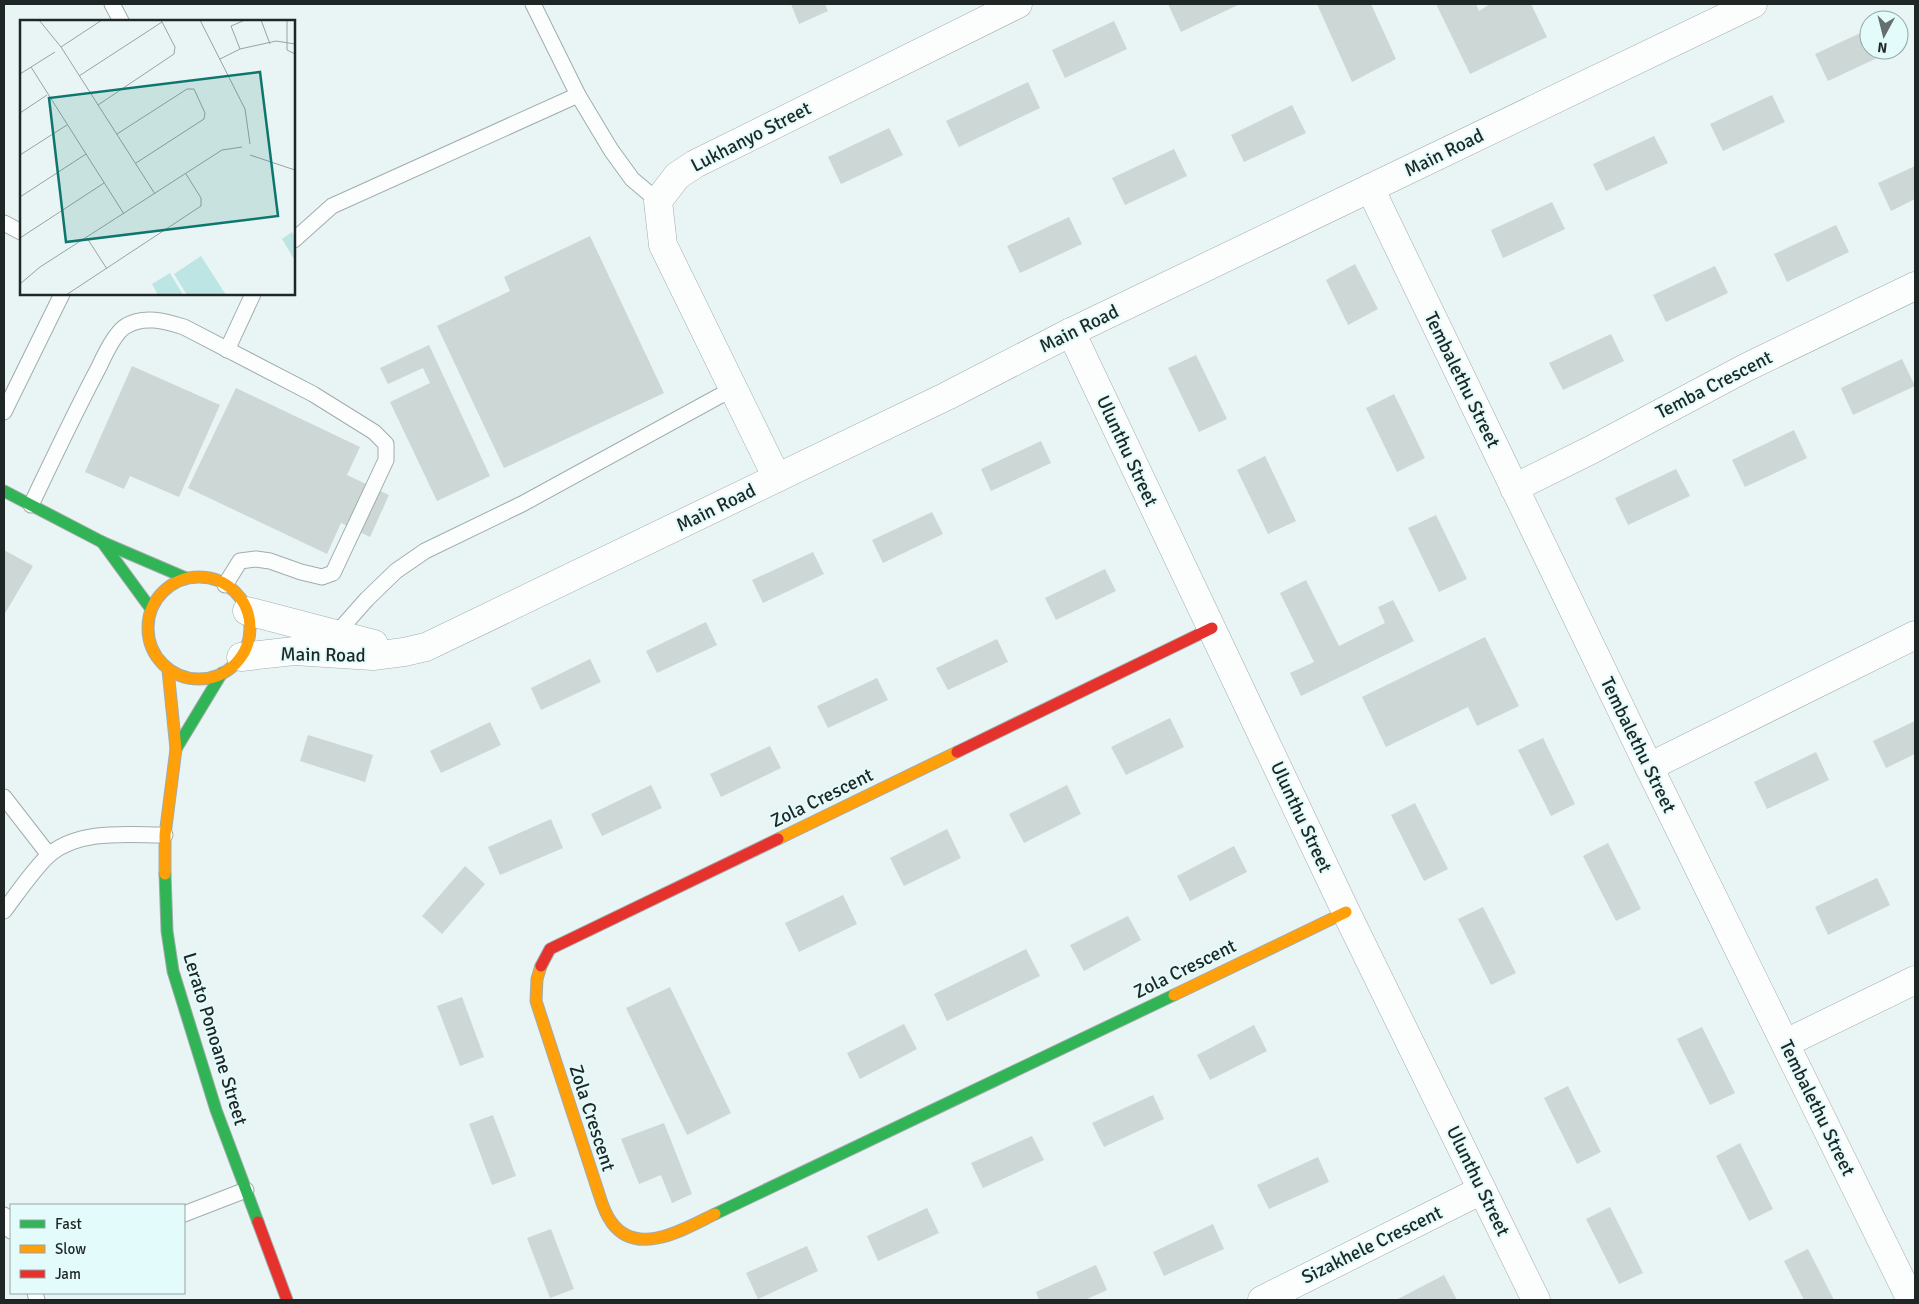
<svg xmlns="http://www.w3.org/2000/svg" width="1919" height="1304" font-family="Signika,sans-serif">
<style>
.building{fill:#ccd7d6}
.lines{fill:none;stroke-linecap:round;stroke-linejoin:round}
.lane-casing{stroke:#a2acac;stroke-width:17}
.street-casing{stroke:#a2acac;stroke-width:29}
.fast-casing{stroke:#a2acac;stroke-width:13}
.slow-casing{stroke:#a2acac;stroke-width:13}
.jam-casing{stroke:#a2acac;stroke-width:13}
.lane{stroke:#fcfefe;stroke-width:15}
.street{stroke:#fcfefe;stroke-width:28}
.fast{stroke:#30b455;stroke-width:11}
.slow{stroke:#ff9f0a;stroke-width:11}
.jam{stroke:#e5322d;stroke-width:11}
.labels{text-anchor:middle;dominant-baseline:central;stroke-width:4;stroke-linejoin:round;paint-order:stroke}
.street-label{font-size:19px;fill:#1e2726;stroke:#e3fbfa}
.inset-road{fill:none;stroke:#98a3a2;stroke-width:1}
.view{fill:#0f766e;fill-opacity:0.15;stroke:#0f766e;stroke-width:2.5}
.inset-edge{fill:none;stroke:#1e2726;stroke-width:2.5}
</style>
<rect width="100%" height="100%" fill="#e9f5f5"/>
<g class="building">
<polygon points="791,4 825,4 828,11 799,24"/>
<polygon points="1168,4 1240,4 1181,32"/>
<polygon points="1317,4 1371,4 1396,59 1352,82"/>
<polygon points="1436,4 1476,4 1479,11 1490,4 1531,4 1547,37 1470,74"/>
<polygon points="1114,21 1127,49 1065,78 1052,50"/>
<polygon points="1869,29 1869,50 1889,50 1890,52 1828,81 1815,54"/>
<polygon points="1028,82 1040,108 959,147 946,121"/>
<polygon points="1772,95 1785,122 1723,151 1710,124"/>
<polygon points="1292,105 1306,133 1244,162 1231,135"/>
<polygon points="889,128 903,155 841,184 828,157"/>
<polygon points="1654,136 1668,163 1606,191 1593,164"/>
<polygon points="1174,149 1187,176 1125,205 1112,178"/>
<polygon points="1915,166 1915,199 1891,211 1878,183"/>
<polygon points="1552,202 1565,229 1503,258 1491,230"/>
<polygon points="1069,217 1082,244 1020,273 1007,246"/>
<polygon points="1836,225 1849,252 1787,282 1774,254"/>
<polygon points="590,236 664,393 504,468 437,326 510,291 504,277"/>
<polygon points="1355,264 1378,309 1348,325 1326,280"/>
<polygon points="1715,266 1728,293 1666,322 1653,295"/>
<polygon points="1611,334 1624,361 1563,390 1549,363"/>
<polygon points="429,345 490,476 437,501 390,402 430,383 423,368 388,384 380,368"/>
<polygon points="1196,355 1227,419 1199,432 1168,368"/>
<polygon points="1902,359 1915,386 1853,415 1841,388"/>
<polygon points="132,366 220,405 179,497 130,476 124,489 85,472"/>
<polygon points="236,388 360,447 347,475 389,495 370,537 341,523 327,554 188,488"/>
<polygon points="1394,394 1425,458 1397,472 1366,408"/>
<polygon points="1794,430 1807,458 1745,487 1732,460"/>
<polygon points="1041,441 1051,463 991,491 981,469"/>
<polygon points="1265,456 1296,521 1268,534 1237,470"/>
<polygon points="1676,469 1690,496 1628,525 1615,498"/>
<polygon points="932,512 943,534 883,563 872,540"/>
<polygon points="1436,515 1467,579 1439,592 1408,528"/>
<polygon points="4,550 33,566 4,615"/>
<polygon points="813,552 824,574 763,603 752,580"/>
<polygon points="1105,569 1116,591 1056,620 1045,598"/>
<polygon points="1306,580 1339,646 1385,623 1378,607 1393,600 1414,641 1301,696 1290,673 1314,662 1280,593"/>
<polygon points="706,622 717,645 657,673 646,651"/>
<polygon points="1485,637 1519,706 1477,726 1468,707 1386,747 1362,697"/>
<polygon points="997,639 1008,662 948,690 936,668"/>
<polygon points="590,659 601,682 541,710 531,688"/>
<polygon points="877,678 888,700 828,728 817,706"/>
<polygon points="1170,718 1184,747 1126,775 1111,747"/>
<polygon points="1915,721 1915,754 1886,768 1873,741"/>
<polygon points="490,722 501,745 441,773 430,751"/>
<polygon points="308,735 373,755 365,782 300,761"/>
<polygon points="1543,738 1575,804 1551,816 1518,750"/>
<polygon points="770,746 781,768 721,797 710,774"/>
<polygon points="1816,752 1829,780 1767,809 1754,782"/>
<polygon points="651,785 662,808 602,836 591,814"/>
<polygon points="1067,785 1081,814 1024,843 1009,814"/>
<polygon points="1415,803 1448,869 1424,881 1391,815"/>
<polygon points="551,819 563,848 500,875 488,847"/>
<polygon points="947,829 961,858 904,886 890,858"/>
<polygon points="1608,843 1641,909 1616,921 1583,856"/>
<polygon points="1234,846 1247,872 1190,901 1177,876"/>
<polygon points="465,866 485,884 442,934 422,916"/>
<polygon points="1877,878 1890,905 1828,935 1815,907"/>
<polygon points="843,895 857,924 799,952 785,923"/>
<polygon points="1483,907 1516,973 1491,985 1458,919"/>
<polygon points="1128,916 1141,940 1084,971 1070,945"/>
<polygon points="1026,949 1040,976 947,1021 934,994"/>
<polygon points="670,987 731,1113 687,1135 626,1008"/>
<polygon points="462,997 484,1057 460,1066 437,1006"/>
<polygon points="904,1024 917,1049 860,1079 847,1053"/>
<polygon points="1254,1025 1267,1051 1210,1080 1197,1055"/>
<polygon points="1702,1027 1735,1093 1710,1105 1677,1039"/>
<polygon points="1568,1086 1601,1152 1577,1164 1544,1098"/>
<polygon points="1153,1095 1164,1119 1104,1147 1092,1123"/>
<polygon points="493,1115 516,1176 492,1185 469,1124"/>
<polygon points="664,1123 692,1194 672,1203 661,1175 639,1184 621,1139"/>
<polygon points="1032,1136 1044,1160 983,1188 971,1163"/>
<polygon points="1740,1143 1773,1209 1749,1221 1716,1156"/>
<polygon points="1318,1157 1329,1182 1269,1209 1257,1185"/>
<polygon points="1610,1207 1643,1273 1619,1284 1586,1219"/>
<polygon points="927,1208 939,1233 878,1261 867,1236"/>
<polygon points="1213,1224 1224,1249 1164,1276 1153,1252"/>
<polygon points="551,1229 574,1289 550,1298 527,1238"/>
<polygon points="807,1246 818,1271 758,1299 746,1273"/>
<polygon points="1808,1249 1834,1300 1804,1300 1784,1261"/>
<polygon points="1096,1265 1107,1290 1085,1300 1039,1300 1036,1292"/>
<polygon points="1444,1275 1457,1300 1396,1300"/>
</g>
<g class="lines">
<g class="lane-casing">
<g id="lane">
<polyline points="112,4 121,21"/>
<polyline points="533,4 578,95 611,150 632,179 658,201"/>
<polyline points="4,223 21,232"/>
<polyline points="294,240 332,206 578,95"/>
<polyline points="227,350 253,294"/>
<polyline points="4,412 62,294"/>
<path d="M31,505C53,459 75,412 99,367C104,356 115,332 126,326C144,315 165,321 184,327L313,394L374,432L386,444V460L333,573L322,577L301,572L270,561L256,559L240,561L225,585"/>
<polyline points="336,634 367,599 396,571 425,551 522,504 734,388"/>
<polyline points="4,797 49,855"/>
<path d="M4,911C16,895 36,866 50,854C81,829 128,835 165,835"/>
<polyline points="184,1214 246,1190"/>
<polyline points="4,1215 11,1231"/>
<polyline points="35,1293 37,1300"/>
</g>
</g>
<g class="street-casing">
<g id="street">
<polyline points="1370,188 1649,767 1911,1300"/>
<polyline points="1071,332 1346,912 1536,1300"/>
<polyline points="777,478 663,245 658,201 677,176 695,164 1018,4"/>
<polyline points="1514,488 1591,450 1747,367 1915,286"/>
<polyline points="247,611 374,644"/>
<polyline points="241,657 294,651 373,656 404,652 426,647 947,396 1071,332 1753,4"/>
<polyline points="1649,767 1915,635"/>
<polyline points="1786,1043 1915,980"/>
<polyline points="1262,1300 1482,1190"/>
</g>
</g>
<g class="fast-casing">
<g id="fast">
<polyline points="4,491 102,542 186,578"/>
<polyline points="102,542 151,609"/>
<polyline points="176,749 222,673"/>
<polyline points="165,874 167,931 173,971 216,1110 258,1222"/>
<polyline points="715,1214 1174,995"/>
</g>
</g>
<g class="slow-casing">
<g id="slow">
<circle cx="199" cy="628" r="51"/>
<polyline points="778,839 957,752"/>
<polyline points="165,874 165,835 176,749 168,670"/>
<path d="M541,966L537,979L536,1001L599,1194C602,1204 606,1215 612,1223C638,1258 686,1228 715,1214"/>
<polyline points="1174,995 1346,912"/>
</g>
</g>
<g class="jam-casing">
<g id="jam">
<polyline points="957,752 1212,628"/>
<polyline points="541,966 550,949 778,839"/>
<polyline points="258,1222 287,1300"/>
</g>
</g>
<use href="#lane" class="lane"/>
<use href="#street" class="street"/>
<use href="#fast" class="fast"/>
<use href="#slow" class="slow"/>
<use href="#jam" class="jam"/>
</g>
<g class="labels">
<g class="street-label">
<text transform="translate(751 137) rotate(-27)">Lukhanyo Street</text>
<text transform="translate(1444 153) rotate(-26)">Main Road</text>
<text transform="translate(1079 329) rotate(-26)">Main Road</text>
<text transform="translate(1462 380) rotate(64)">Tembalethu Street</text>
<text transform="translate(1714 385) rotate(-27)">Temba Crescent</text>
<text transform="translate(1127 451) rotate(65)">Ulunthu Street</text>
<text transform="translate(716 508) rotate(-26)">Main Road</text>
<text transform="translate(323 655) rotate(1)">Main Road</text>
<text transform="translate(1638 745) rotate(64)">Tembalethu Street</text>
<text transform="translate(822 798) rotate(-26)">Zola Crescent</text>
<text transform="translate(1301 817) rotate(65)">Ulunthu Street</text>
<text transform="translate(1185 969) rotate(-26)">Zola Crescent</text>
<text transform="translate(215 1039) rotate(73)">Lerato Ponoane Street</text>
<text transform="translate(1817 1108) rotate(64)">Tembalethu Street</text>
<text transform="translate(592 1118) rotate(72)">Zola Crescent</text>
<text transform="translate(1478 1181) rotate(64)">Ulunthu Street</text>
<text transform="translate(1372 1245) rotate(-26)">Sizakhele Crescent</text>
</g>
</g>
<g transform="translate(20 20)">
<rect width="275" height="275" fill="#e9f5f5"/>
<path d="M272,212L275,217L274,239L262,219ZM181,236L206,275H167L154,254ZM150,253L163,275H138L132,264Z" fill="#bce5e3"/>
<path class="inset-road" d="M19,0L41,27L135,174M180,0L225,89L230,124M241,0L250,24M267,0V30L275,34M41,27L82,0M220,29L211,6L223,1M200,39L220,29L256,21L275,24M11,47L104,194M0,54L35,32M59,56L142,2M78,85L154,34L155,27L141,0M0,93L27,75M97,114L167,69H174L185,93L184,99L116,143M0,135L47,105M230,135L275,150M0,177L66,134M0,218L84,163M67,218L87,249M0,264L20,247L202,130L222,127M46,275L181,186V178L166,154"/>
<path class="view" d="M240,52L258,196L46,222L29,78Z"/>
<rect width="275" height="275" class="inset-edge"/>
</g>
<rect width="1919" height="1304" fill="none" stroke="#1e2726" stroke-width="10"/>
<rect x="10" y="1204" width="175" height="90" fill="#e3fbfa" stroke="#94a6a5"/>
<rect x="20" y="1220" width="25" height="8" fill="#30b455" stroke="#94a6a5"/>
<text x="55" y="1229" font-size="15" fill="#1e2726">Fast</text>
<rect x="20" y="1245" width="25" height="8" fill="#ff9f0a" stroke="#94a6a5"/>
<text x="55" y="1254" font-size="15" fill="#1e2726">Slow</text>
<rect x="20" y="1270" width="25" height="8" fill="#e5322d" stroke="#94a6a5"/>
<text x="55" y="1279" font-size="15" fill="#1e2726">Jam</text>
<g transform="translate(1884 35) rotate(187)"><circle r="24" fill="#e3fbfa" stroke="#94a6a5"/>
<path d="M0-4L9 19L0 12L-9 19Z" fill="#656f6e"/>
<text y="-8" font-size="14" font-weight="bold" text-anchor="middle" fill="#1e2726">N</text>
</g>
</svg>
